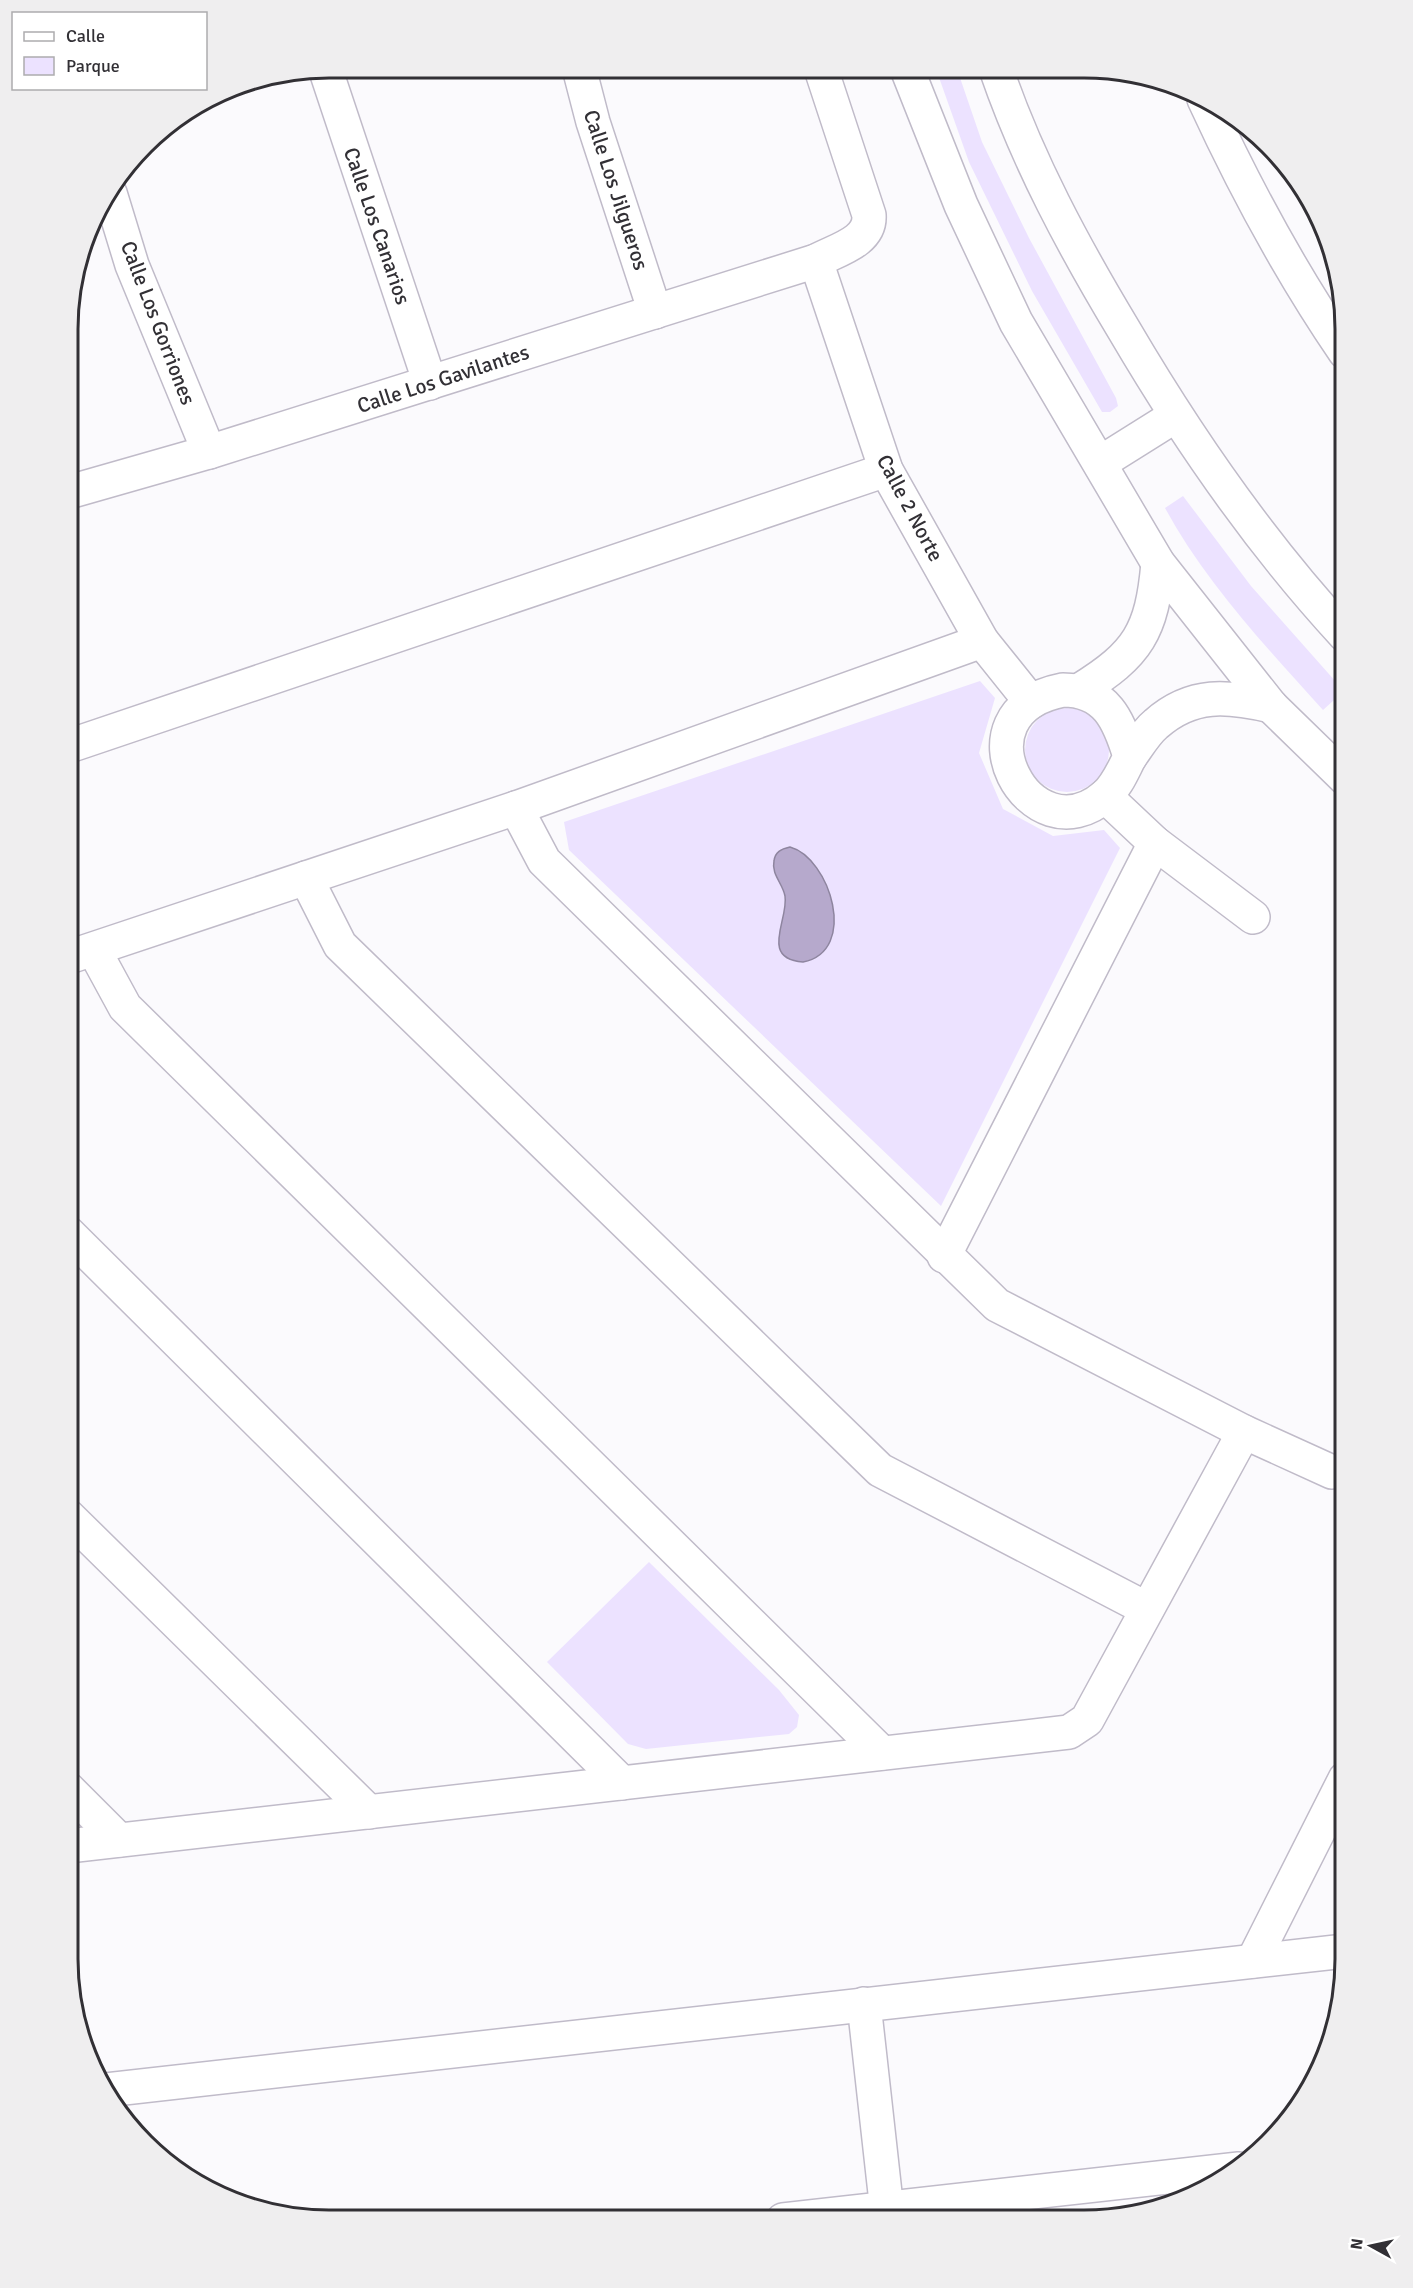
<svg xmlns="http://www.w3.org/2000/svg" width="1413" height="2288" font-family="Signika,sans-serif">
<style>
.green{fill:#ece2ff}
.water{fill:#b6a9cc;stroke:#8e859f;stroke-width:1.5}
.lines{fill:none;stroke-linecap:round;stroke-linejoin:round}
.street-casing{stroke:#c0bbc9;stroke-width:36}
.secondary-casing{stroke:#c0bbc9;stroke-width:36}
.street{stroke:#fff;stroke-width:33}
.secondary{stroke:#fff;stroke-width:33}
.labels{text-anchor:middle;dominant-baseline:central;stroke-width:4.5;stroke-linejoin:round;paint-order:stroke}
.street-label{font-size:21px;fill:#323035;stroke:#fff}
.rim{fill:none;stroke:#323035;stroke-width:3}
</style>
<rect width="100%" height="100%" fill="#fbfafd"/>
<g class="green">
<polygon points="936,69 957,69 982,142 1029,238 1116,398 1118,406 1110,412 1102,412 1032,291 969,162"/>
<path d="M1183,496L1251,586L1344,691L1323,710C1267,648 1205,582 1165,508Z"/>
<polygon points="980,681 995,698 979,753 1003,809 1053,836 1104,830 1120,848 941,1206 569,850 564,822"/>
<circle cx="1067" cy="750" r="42"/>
<polygon points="649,1562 779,1690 799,1715 797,1727 789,1734 646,1749 628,1744 547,1662"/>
</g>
<path class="water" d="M790,847C830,858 859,951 803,962C759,959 789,919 785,896C783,884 771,874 774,861C775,852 781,849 790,847Z"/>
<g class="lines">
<g class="street-casing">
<g id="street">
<polyline points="325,68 430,383"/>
<polyline points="579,68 593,122 655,312"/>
<path d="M1204,99C1244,186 1291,273 1345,352"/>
<polyline points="110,193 132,265 209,452"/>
<polyline points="816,261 886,470 982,641 1031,702"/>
<path d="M69,492L209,452L816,261C836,250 871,242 869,215L821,69"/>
<path d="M1063,690C1106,690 1119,720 1130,757C1123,770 1117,786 1105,796C1031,860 949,712 1063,690Z"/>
<path d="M1080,690C1138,654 1152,632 1158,563"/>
<polyline points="69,746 886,470"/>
<path d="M1130,757C1138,746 1146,732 1156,724C1192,692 1228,696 1271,706"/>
<polyline points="1105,796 1155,843 1253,917"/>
<polyline points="516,808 544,861 997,1305 1244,1432 1332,1472"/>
<polyline points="306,878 340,945 880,1470 1147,1609"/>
<polyline points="94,950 125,1007 882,1753"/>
<polyline points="69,957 516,808 982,641"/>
<polyline points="68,1233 622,1783"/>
<polyline points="944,1256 1155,843"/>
<polyline points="68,1516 369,1812"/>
<polyline points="68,1789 119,1840"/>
<polyline points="68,1846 1069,1732 1087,1720 1244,1432"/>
<polyline points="1253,1961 1345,1779"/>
<polyline points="864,2004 888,2220"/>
<polyline points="106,2090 1345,1951"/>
<polyline points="783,2220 1239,2169"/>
</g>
</g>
<g class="secondary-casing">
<g id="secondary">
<polyline points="907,69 961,205 1016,322 1158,563 1271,706 1345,778"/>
<path d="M996,69C1028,162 1074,247 1124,330C1188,439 1259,542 1345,635"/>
<polyline points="1100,463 1175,416"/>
</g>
</g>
<use href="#street" class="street"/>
<use href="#secondary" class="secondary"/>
</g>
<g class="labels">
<g class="street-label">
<text transform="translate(616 190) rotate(72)">Calle Los Jilgueros</text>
<text transform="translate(377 226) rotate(71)">Calle Los Canarios</text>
<text transform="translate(158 323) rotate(69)">Calle Los Gorriones</text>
<text transform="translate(443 379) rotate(-18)">Calle Los Gavilantes</text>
<text transform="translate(910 508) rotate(62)">Calle 2 Norte</text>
</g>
</g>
<path d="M0 0H1413V2288H0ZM329 78H1084A251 251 0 0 1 1335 329V1959A251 251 0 0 1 1084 2210H329A251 251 0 0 1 78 1959V329A251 251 0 0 1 329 78Z" fill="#efeeef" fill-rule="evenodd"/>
<path class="rim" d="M329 78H1084A251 251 0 0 1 1335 329V1959A251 251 0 0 1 1084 2210H329A251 251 0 0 1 78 1959V329A251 251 0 0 1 329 78Z"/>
<rect x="12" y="12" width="195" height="78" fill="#ffffff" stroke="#adacae" stroke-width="1.5"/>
<rect x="24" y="32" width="30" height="9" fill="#ffffff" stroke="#adacae" stroke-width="1.5"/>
<text x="66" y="42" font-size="18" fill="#323035">Calle</text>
<rect x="24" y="57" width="30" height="18" fill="#ece2ff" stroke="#adacae" stroke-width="1.5"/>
<text x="66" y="72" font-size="18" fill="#323035">Parque</text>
<g transform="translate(1371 2246) rotate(278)" stroke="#ffffff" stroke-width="4.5" paint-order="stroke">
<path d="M0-4.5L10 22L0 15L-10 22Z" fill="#323035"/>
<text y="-9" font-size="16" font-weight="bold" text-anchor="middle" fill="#323035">N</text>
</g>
</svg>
